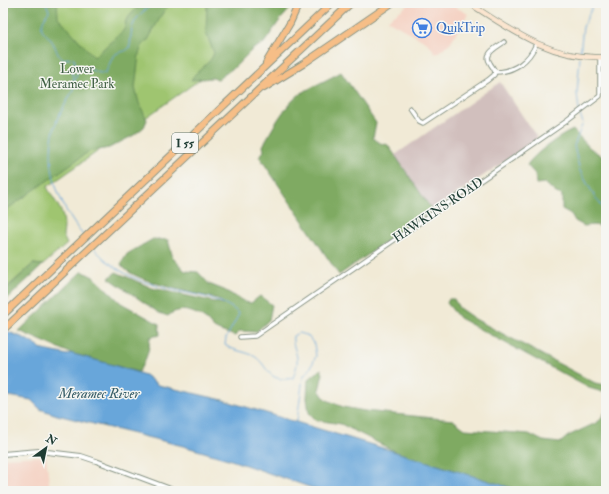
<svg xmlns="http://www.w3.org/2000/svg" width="609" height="494" font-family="'IM FELL Double Pica',serif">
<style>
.built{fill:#f5d2c3}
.industrial{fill:#d1bfbd}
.green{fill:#9fc570;stroke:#5f8152}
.forest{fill:#7faa62;stroke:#4f744b}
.water{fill:#68a6da;stroke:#447287}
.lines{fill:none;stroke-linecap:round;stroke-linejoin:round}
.stream{stroke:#68a6da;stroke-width:1}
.minor-casing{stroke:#889485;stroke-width:5.5}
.tertiary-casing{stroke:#889485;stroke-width:6}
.secondary-casing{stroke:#889485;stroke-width:6}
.motorway-casing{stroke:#889485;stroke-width:8}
.minor{stroke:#fff;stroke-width:3.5}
.tertiary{stroke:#fff;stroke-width:4}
.secondary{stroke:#fbe5cf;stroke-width:4.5}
.motorway{stroke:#f6be87;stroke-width:6}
.labels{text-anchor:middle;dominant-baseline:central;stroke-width:3;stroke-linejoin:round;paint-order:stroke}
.shield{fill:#f6f6f2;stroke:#60746d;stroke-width:1}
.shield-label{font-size:12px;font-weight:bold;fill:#1f3d34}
.shop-label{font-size:13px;fill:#366cbe;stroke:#f6f6f2;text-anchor:start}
.park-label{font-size:13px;fill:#3f5f43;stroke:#f6f6f2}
.street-label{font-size:13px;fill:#1f3d34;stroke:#f6f6f2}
.water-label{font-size:14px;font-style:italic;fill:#355c66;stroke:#f6f6f2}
</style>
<rect width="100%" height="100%" fill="#f6f6f2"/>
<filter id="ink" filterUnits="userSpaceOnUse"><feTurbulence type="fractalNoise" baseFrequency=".025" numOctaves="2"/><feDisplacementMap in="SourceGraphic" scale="8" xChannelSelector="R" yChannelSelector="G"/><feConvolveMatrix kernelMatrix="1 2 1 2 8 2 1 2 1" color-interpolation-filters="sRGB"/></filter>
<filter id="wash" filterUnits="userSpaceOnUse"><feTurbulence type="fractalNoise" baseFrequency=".012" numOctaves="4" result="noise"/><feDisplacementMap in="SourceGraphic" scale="16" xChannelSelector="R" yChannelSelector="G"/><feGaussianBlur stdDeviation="0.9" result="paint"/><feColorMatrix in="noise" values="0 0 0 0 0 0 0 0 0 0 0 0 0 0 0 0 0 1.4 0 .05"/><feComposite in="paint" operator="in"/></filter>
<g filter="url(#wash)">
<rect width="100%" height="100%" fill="#f1ead6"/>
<g class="built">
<polygon points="411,3 448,3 468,14 450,43 436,54 429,44 387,20"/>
<polygon points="46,456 50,491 3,491 3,458"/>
</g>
<polygon class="industrial" points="500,82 538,139 432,210 395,155"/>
<path class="green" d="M3,3H290L232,57L47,187C57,206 67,212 63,236L67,244L43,265L33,264L3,291Z"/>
<g class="forest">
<polygon points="3,3 57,3 58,17 94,57 124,30 126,20 141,3 175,3 168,6 162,14 148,40 142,46 139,54 135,88 139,103 147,120 144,127 134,135 109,148 88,152 3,212"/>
<path d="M207,3H293L290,9L280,20L264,43L253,49L236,66L218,79L212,78L191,80C197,69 210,65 214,53L206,33Z"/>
<path d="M341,72L376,123L373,138L380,143L388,145L432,210L339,275L259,156L264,151L263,146C271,130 285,105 300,94C311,87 329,79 341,72Z"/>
<path d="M573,130L590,148L606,159V187L605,190L606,192V230C599,224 593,225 584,226L575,221L571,214L562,209V195L556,193L545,183L536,184L535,174L527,165C535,153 559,136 573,130Z"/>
<path d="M153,239L168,240L173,258L185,271L198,272L209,284L224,290L245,302L251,303L260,296L272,305L269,320L256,332L240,331L235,336C228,333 220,332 214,328C211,326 209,321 205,319C194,311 179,306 168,316L159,313L109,278L116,272L152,288L224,304L218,299C199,294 128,281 121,264L127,254Z"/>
<polygon points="33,264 43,265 3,303 3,292"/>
<path d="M82,271L95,278L121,303L159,324L160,335L150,337C149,352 146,361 138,372L110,364L70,353L19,331Z"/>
<polygon points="449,299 454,299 459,308 475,319 595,383 606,385 606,393 589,388 459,318 447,303"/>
<polygon points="321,369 323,374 319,390 325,399 343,407 365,411 453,420 465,429 529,434 543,441 560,443 568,436 598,422 606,411 606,491 521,491 396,452 341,424 316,420 309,413 307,398 308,380"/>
</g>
<polygon class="water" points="3,330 24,338 44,350 68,355 70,353 110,364 145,375 158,385 223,400 396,452 521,491 321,491 228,459 183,446 57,415 40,409 31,400 3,395"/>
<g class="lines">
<g class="stream">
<path d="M46,3L49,11C33,33 47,30 54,45C57,50 57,55 62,59L74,58L75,63L72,73L75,84C71,97 62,108 57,120C42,161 57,204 83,235"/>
<polyline points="580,53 583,27 594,3"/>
<path d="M75,80L78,71L83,68C91,67 98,76 106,72L113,56C118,51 125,53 129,48C131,44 130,40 131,35C132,19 142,11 156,3"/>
<polyline points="579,111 577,93 580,57"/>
<polyline points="580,114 583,123 574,146 580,171 595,197 606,212"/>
<polyline points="86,239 91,244"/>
<path d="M94,248C112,270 137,281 165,288C185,294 225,297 239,314L226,338L225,345C234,351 243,351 252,355C269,363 265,384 293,378C295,372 298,365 297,358C296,350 292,345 293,336L298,333L307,335L314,344L316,356L310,369L303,377L297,421"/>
</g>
</g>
</g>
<g filter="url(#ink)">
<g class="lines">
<g class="minor-casing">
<g id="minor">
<path d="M495,72C514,72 529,61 536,44"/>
<path d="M410,108L419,121L423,123L488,80L494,75L495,72C494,68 492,67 490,63C483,53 498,47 504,42"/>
<polyline points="240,337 255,336 567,121 600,96 600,58"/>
</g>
</g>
<g class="tertiary-casing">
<polyline id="tertiary" points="3,454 39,451 81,456 96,461 176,491"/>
</g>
<g class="secondary-casing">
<path id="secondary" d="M469,3C512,31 552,60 606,57"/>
</g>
<g class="motorway-casing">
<g id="motorway">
<polyline points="266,63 290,23 299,3"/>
<polyline points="264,88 303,64 392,3"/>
<polyline points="3,315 332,3"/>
<polyline points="3,330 351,3"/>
</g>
</g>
<use href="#minor" class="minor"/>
<use href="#tertiary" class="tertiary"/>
<use href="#secondary" class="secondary"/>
<use href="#motorway" class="motorway"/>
</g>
</g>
<defs>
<g id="supermarket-ring" transform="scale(1)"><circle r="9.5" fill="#f6f6f2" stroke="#3f7fe0" stroke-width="1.5"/><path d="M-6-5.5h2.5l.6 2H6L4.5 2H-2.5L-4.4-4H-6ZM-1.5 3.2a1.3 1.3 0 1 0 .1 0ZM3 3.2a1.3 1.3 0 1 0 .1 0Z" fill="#3f7fe0"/></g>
</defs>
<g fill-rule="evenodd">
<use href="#supermarket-ring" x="422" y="28"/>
</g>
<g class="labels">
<rect class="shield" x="172" y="133" width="26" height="20" rx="3"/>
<g class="shield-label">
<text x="185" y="143">I 55</text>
</g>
<g class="shop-label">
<text x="436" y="28">QuikTrip</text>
</g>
<g class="park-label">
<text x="77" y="69">Lower<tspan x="77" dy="15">Meramec Park</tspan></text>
</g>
<g class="street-label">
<text transform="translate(438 210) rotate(-34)">HAWKINS ROAD</text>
</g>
<g class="water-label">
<text x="99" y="393">Meramec River</text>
</g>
</g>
<rect width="609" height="494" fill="none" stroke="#f6f6f2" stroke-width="16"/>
<g transform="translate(46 448) rotate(33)" stroke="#f6f6f2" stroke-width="3" paint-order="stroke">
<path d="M0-3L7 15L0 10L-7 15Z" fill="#1f3d34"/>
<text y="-6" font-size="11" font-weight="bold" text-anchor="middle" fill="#1f3d34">N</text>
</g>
</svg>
